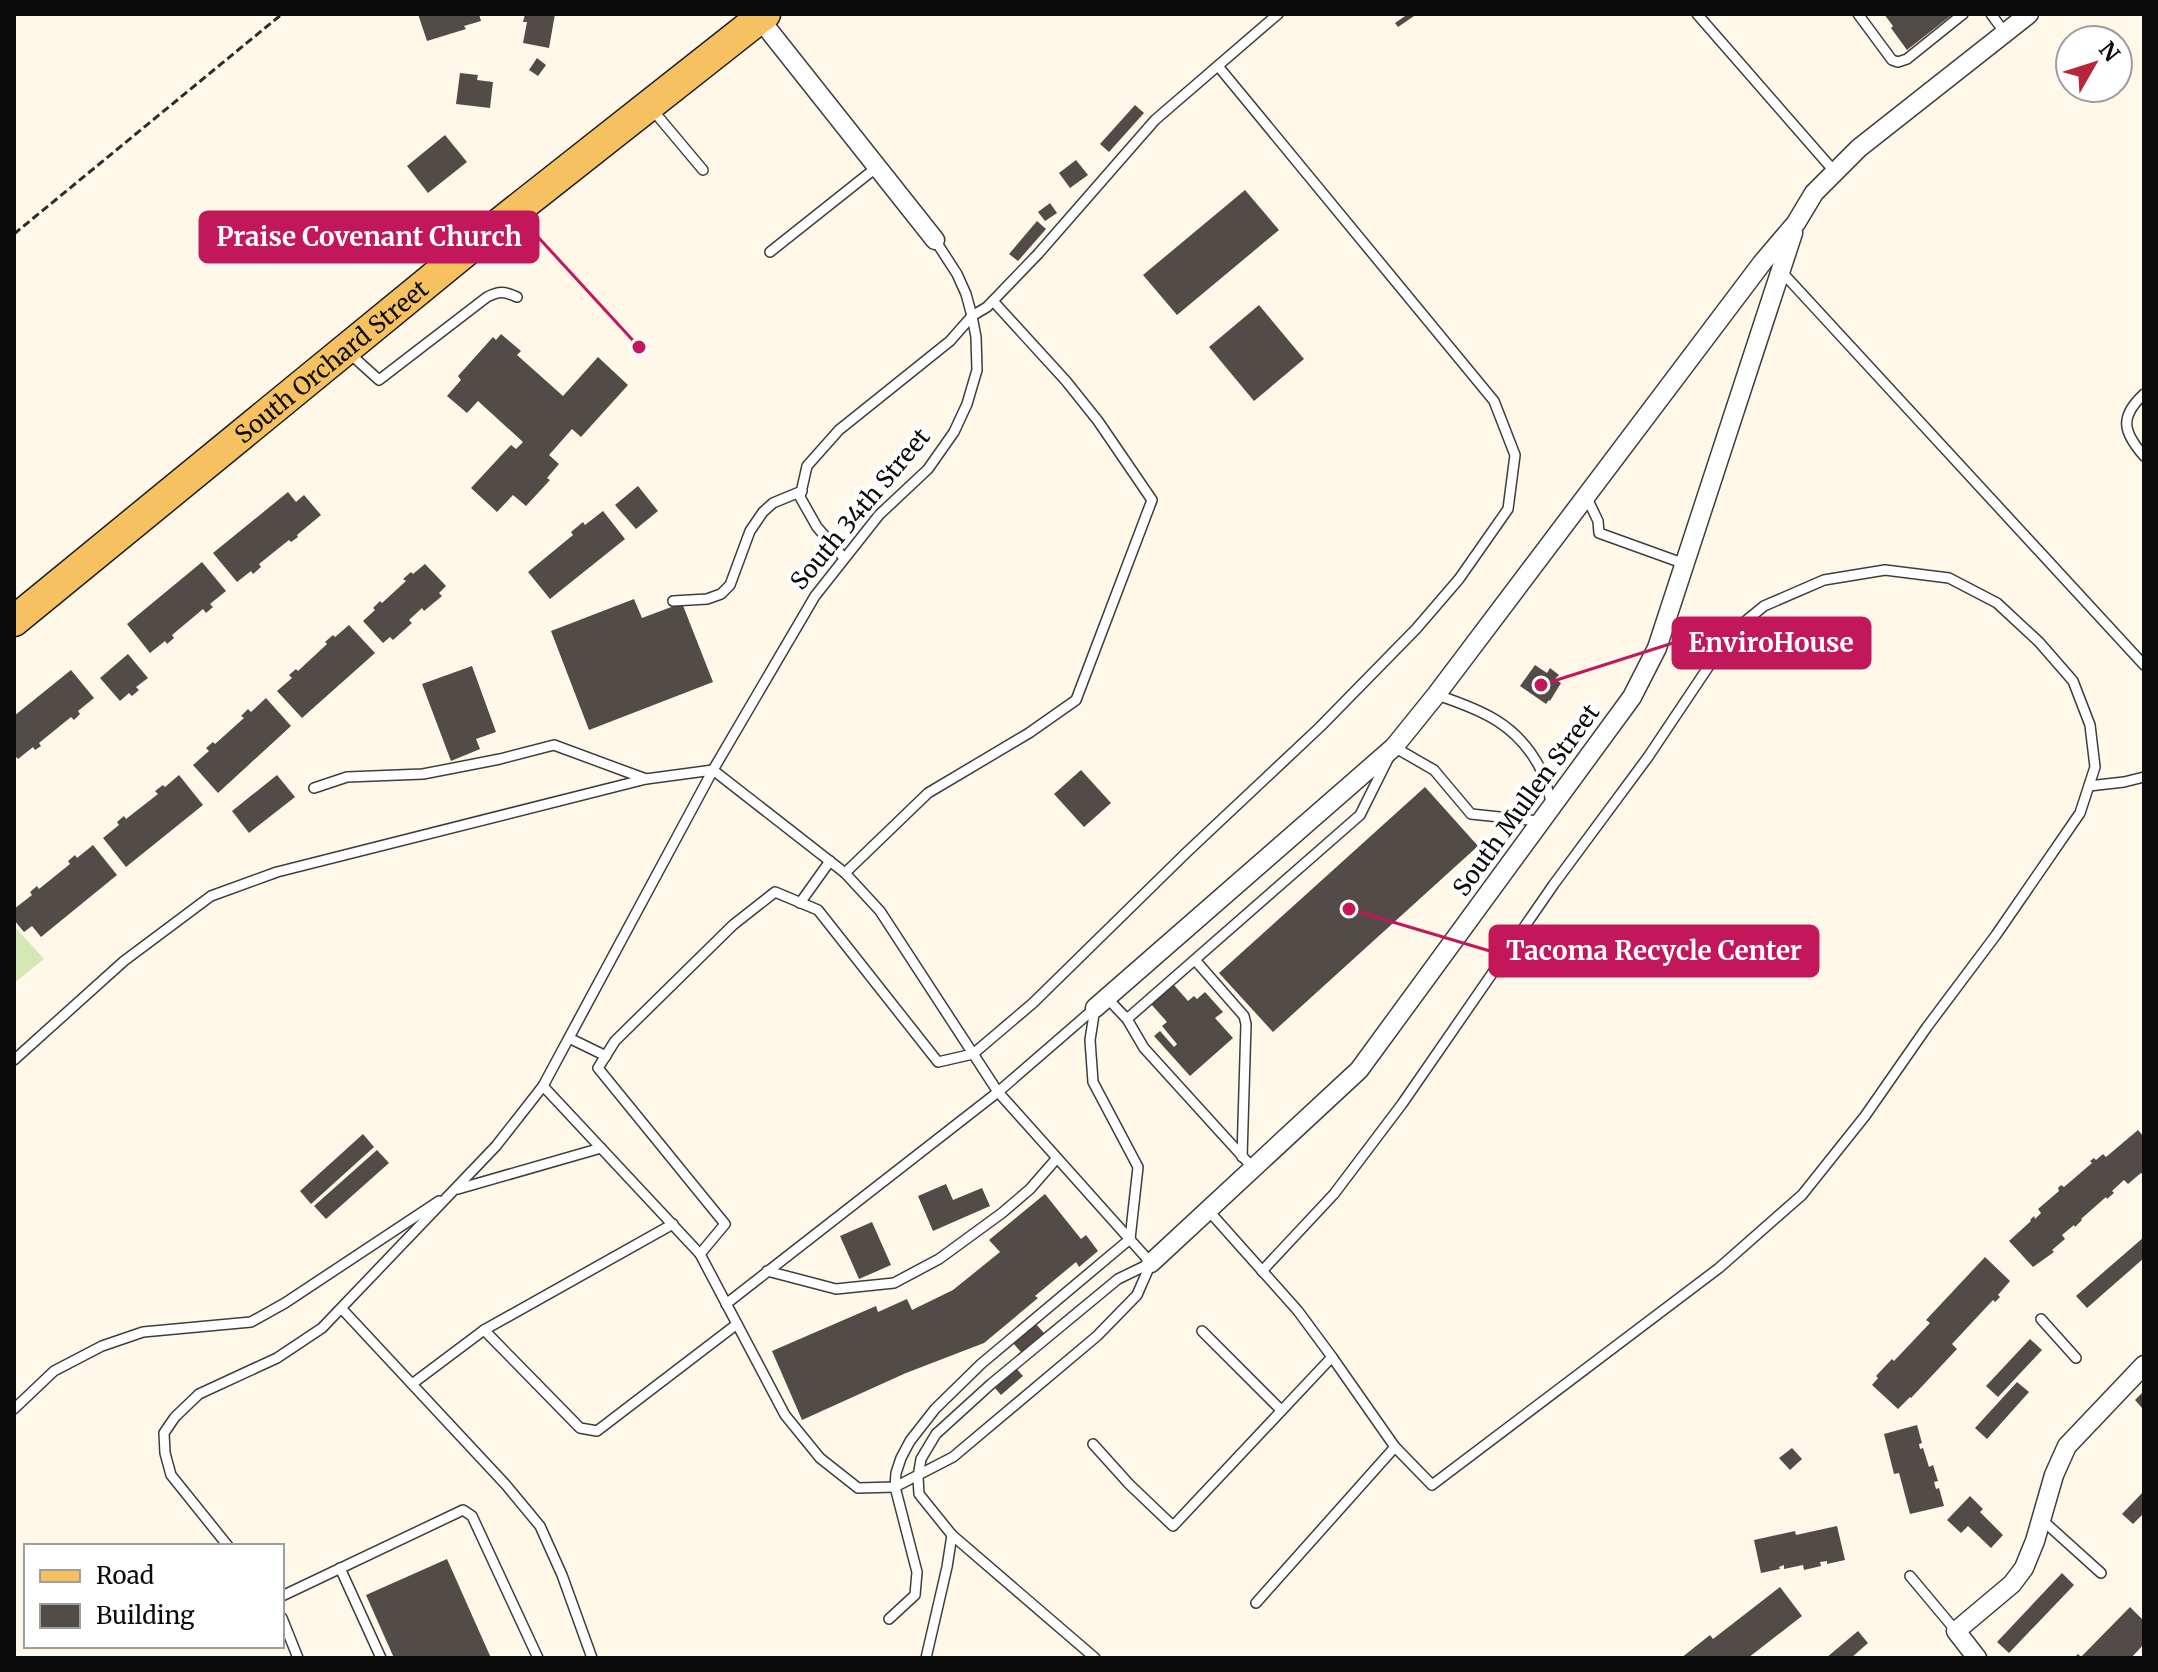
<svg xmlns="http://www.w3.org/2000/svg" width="2158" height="1672" font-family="Merriweather,serif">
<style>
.green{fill:#d4e7b4}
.building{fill:#534b47}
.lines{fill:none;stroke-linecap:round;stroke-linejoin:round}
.service-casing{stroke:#3e3e3e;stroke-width:12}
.minor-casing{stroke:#3e3e3e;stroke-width:21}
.primary-casing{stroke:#1c1c1c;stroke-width:33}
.path{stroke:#2d2d2d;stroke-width:3;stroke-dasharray:8 4;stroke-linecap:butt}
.service{stroke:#fff;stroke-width:9}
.minor{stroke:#fff;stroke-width:18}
.primary{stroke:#f6c261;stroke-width:30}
.labels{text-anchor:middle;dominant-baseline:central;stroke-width:8;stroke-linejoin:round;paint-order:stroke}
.street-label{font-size:24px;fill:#0b0b0b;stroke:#fff}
.leader{fill:none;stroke:#c2185b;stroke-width:3}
.callout-dot{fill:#c2185b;stroke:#fff;stroke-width:3}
.callout{fill:#c2185b;stroke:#c2185b;stroke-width:3}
.callout-label{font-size:26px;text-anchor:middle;font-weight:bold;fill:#fff}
</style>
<rect width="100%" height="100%" fill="#fff8e8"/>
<polygon class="green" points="14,926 44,959 14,983"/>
<g class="building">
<polygon points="418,14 479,14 481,21 464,26 466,29 427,41"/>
<polygon points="525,14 555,14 549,48 523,43 527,22 523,22"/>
<polygon points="1408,14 1417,14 1398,27 1395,23"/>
<polygon points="1884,14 1953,14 1907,50 1891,28 1893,26"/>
<polygon points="537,58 546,65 538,76 529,70"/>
<polygon points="460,73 478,75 477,80 493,82 490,108 456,104"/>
<polygon points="1135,105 1144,113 1109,152 1100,144"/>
<polygon points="445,135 467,162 428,193 407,166"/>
<polygon points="1076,160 1088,175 1070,188 1059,173"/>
<polygon points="1245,190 1279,230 1177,315 1143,275"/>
<polygon points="1050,203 1057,213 1045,221 1038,212"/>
<polygon points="1037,221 1046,229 1018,261 1009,254"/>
<polygon points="1259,305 1304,359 1254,401 1209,347"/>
<polygon points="501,334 521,351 517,355 563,396 598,357 628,385 581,437 572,429 549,455 559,464 547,478 550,480 526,506 513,495 497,512 471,488 511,445 516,449 523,442 478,401 467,413 447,396 461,380 458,376 493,337 496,340"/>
<polygon points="638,486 658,511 636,529 615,505"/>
<polygon points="288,492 296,502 304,495 321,515 297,535 298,537 291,542 289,540 259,564 261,567 253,574 251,571 237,582 213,553"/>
<polygon points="603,511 625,539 550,599 528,572 573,535 571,532 583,522 585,525"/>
<polygon points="202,562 226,591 210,604 213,607 206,613 203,609 172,635 174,638 167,644 165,641 150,653 127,624"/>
<polygon points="425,564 446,586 439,593 442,596 424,611 422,608 409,620 412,623 393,640 390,637 383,643 363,621 375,610 373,608 380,601 382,603 406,581 403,579 411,572 413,574"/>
<polygon points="634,599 642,618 682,603 713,682 589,730 551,631"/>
<polygon points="349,625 375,653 302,718 277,691 292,678 289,675 296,669 298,671 327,644 325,642 333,635 335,637"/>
<polygon points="128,654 148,678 136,687 139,690 132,696 129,693 120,701 100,678"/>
<polygon points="1535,665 1547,673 1550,668 1559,675 1555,679 1561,683 1550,701 1549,700 1546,704 1520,686"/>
<polygon points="472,666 496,732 476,739 480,749 451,761 422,684"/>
<polygon points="71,670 94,698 78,711 80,714 74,720 71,717 39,743 41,746 35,750 33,747 18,759 14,755 14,716"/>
<polygon points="266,698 291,726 218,793 193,765 209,751 206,748 213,742 215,744 244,718 241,716 248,709 251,712"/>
<polygon points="1081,770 1111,803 1084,827 1054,794"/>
<polygon points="179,775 203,805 126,867 103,838 119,825 117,822 124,816 126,819 158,794 155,791 163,785 165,787"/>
<polygon points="277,775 295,797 249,833 232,811"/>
<polygon points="1425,787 1478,846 1273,1032 1219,973"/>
<polygon points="93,845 117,875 41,937 32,926 24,932 14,920 14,909 32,895 30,892 37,886 39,889 70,864 68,861 75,855 77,858"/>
<polygon points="1173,984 1188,1001 1194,996 1197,999 1205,992 1223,1012 1215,1018 1233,1038 1190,1076 1154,1036 1160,1031 1174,1047 1177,1044 1162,1026 1167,1022 1151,1004"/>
<polygon points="2138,1130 2144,1137 2144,1175 2141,1173 2128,1184 2124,1180 2112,1191 2114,1193 2107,1199 2106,1197 2081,1219 2082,1220 2075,1227 2074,1225 2062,1235 2065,1239 2052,1250 2054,1252 2033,1267 2009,1241 2031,1221 2030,1220 2034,1216 2035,1219 2041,1213 2038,1209 2059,1191 2058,1188 2061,1185 2064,1187 2092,1163 2090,1161 2094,1158 2096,1160 2103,1154 2106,1157"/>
<polygon points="363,1134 374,1147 311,1204 300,1191"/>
<polygon points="377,1150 389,1163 326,1219 314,1206"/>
<polygon points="946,1184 953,1200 982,1188 990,1206 933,1231 918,1196"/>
<polygon points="1045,1194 1081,1239 1086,1235 1098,1251 1079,1267 1076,1262 1035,1296 1038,1298 984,1343 906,1373 802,1420 772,1351 876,1306 878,1312 907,1299 912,1310 953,1290 1000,1252 989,1240"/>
<polygon points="872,1222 891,1265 859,1279 840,1236"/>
<polygon points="2144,1237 2144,1258 2087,1308 2076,1296"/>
<polygon points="1985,1257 2010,1281 1998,1295 2000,1297 1995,1302 1993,1300 1952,1344 1957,1349 1911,1398 1910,1397 1898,1409 1872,1385 1878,1378 1876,1376 1892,1359 1894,1361 1930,1323 1926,1320"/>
<polygon points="1036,1324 1044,1333 1021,1352 1013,1343"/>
<polygon points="2030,1339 2042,1350 1998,1397 1986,1386"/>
<polygon points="1016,1368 1023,1376 1001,1395 994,1387"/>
<polygon points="2017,1382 2029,1392 1987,1439 1975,1428"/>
<polygon points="2144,1391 2144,1406 2142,1408 2135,1400"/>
<polygon points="1917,1425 1922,1443 1919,1444 1920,1449 1923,1448 1929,1467 1933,1465 1938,1481 1934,1482 1936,1489 1939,1488 1944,1506 1910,1514 1899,1473 1894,1474 1884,1434"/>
<polygon points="1792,1448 1802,1459 1790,1470 1779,1458"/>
<polygon points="2144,1491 2144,1513 2133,1524 2122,1514"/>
<polygon points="1970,1496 1983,1509 1980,1512 2003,1535 1991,1548 1968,1526 1961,1533 1947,1520"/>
<polygon points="1837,1526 1845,1560 1827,1564 1827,1561 1820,1562 1821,1566 1804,1570 1803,1565 1784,1569 1784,1565 1779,1567 1780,1569 1761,1573 1754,1540 1795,1531 1796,1535"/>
<polygon points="447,1559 491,1658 394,1658 366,1595"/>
<polygon points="2062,1573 2074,1585 2009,1653 1997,1642"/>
<polygon points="1780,1587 1802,1616 1748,1658 1681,1658 1710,1635 1713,1639"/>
<polygon points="2130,1607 2144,1621 2144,1644 2131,1658 2074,1658 2078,1654 2081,1657"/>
<polygon points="1858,1631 1868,1643 1851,1658 1826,1658"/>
</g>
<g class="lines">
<g class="service-casing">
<g id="service">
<polyline points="1697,14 1834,171"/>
<polyline points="1858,14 1892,60 1898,62 1907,59 1963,14"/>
<polyline points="1991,14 2005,33"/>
<polyline points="651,108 703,170"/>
<polyline points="770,252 877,167"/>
<polyline points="1781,271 2144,665"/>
<path d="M348,352L379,380L487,297C499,291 504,291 517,297"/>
<path d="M2144,394C2119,417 2123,432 2144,456"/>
<polyline points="1586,496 1598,521 1599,533 1685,564"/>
<polyline points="844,558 817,527 800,497 807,466 839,430 950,341 972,316 987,307 1038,254 1155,120 1278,14"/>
<polyline points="673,601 707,599 721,594 730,585 750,531 763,512 773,503 802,491"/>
<path d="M1437,695C1482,710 1517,724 1540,768C1545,779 1548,792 1552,804"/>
<polyline points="2089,786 2124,782 2144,777"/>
<polyline points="314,788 347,777 423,774 500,759 554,745 646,779"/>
<polyline points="845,873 928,793 1029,733 1076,700 1152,500 1098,421 1066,381 993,301"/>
<polyline points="800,903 830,861"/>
<polyline points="1195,960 1244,1016 1246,1024 1242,1157"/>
<polyline points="1107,998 1127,1019 1144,1048 1253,1168"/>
<polyline points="1095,1008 1090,1040 1093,1082 1138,1167 1130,1239"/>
<polyline points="1127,1019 1360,815 1394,747 1434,770 1471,814 1539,821"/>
<polyline points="569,1038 606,1056"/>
<polyline points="14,1060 124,961 211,896 277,872 646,779 713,770 845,873 880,911 998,1092 1151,1263"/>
<polyline points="543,1086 700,1254 785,1415 820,1458 858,1488 895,1487 953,1457 1097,1336 1137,1295 1151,1263"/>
<polyline points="458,1189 601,1148"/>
<polyline points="1208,1210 1298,1311 1332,1357 1395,1447 1256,1603"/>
<polyline points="700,1254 725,1224 598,1068 615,1041 733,925 775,892 818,910 938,1062 973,1054 1033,1003 1187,852 1320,727 1416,629 1459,579 1508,509 1515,455 1494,401 1218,66"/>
<polyline points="767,1271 836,1289 894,1283 939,1259 1002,1213 1030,1189 1057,1158"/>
<polyline points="1262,1271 1334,1194 1402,1104 1554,884 1648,757 1731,633 1764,606 1824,580 1885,570 1949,578 1997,603 2039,642 2073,681 2090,725 2095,767 2080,813 1996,935 1927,1027 1865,1116 1802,1195 1719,1268 1432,1485 1395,1447"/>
<polyline points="726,1304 998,1092 1095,1008"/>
<polyline points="342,1309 506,1485 540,1526 562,1575 592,1658"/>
<polyline points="2041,1319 2076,1358"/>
<polyline points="484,1330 580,1428 597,1431 737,1324"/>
<polyline points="1202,1331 1281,1410"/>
<polyline points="412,1384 484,1330 673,1224"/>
<polyline points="14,1409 54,1371 102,1346 143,1332 251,1322 285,1303 439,1201"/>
<polyline points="1093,1444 1129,1484 1173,1526 1332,1357"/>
<polyline points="2040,1518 2101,1573"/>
<polyline points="228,1546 171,1475 165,1453 164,1433 175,1417 199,1394 277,1358 322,1328 496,1146 543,1086 713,770 815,596 879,515 928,469 954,432 967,404 977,370 976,337 972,316 966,294 957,274 935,240"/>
<polyline points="340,1568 381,1658"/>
<polyline points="1910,1576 1956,1631"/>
<polyline points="282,1596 463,1510 472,1516 538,1658"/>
<polyline points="282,1618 298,1658"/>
<polyline points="889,1619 915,1595 917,1572 895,1487 896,1473 901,1458 910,1441 935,1409 981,1364 1130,1239"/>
<polyline points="926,1658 947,1567 952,1535"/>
<polyline points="1095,1658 952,1535 919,1494 918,1477 921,1459 936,1434 991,1384 1118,1279 1151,1263"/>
</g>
</g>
<g class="minor-casing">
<g id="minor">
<polyline points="759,18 935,240"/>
<polyline points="1095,1008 1394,747 1436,695 1762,263 1796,223 1814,193 1859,148 2029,14"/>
<polyline points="1151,1263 1359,1070 1632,697 1657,648 1793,233"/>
<polyline points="1977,1658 1956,1631 2012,1584 2024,1568 2035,1541 2054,1475 2067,1446 2144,1365"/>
</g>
</g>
<g class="primary-casing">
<g id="primary">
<path id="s1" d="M14,621L505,219L765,14"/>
</g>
</g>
<polyline class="path" points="14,234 282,14"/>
<use href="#service" class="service"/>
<use href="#minor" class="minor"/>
<use href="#primary" class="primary"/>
</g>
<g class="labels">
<g class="street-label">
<text stroke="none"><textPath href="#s1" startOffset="410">South Orchard Street</textPath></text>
<text transform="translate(860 509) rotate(-50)">South 34th Street</text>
<text transform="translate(1526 800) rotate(-54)">South Mullen Street</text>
</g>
</g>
<path class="leader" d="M639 347L538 237M1541 685L1673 643M1349 909L1490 951"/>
<g class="callout-dot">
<circle cx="639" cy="347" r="8"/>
<circle cx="1541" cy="685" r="8"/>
<circle cx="1349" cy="909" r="8"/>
</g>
<g class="callout">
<rect x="200" y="212" width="338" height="50" rx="8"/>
<rect x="1673" y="618" width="197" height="50" rx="8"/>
<rect x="1490" y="926" width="328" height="50" rx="8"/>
</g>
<g class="callout-label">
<text x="369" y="246">Praise Covenant Church</text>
<text x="1771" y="652">EnviroHouse</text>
<text x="1654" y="960">Tacoma Recycle Center</text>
</g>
<rect width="2158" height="1672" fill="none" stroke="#0b0b0b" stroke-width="32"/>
<rect x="24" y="1544" width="260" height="104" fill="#ffffff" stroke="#9d9d9d" stroke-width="2"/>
<rect x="40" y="1570" width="40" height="12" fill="#f6c261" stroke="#9d9d9d" stroke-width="2"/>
<text x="96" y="1584" font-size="24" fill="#0b0b0b">Road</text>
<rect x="40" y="1604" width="40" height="24" fill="#534b47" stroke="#9d9d9d" stroke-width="2"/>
<text x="96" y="1624" font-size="24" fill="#0b0b0b">Building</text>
<g transform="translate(2094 64) rotate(51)"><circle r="38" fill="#ffffff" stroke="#9d9d9d" stroke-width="2"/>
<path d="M0-6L14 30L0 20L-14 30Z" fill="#b7263c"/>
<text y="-12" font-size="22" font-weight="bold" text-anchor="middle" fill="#0b0b0b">N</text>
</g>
</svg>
